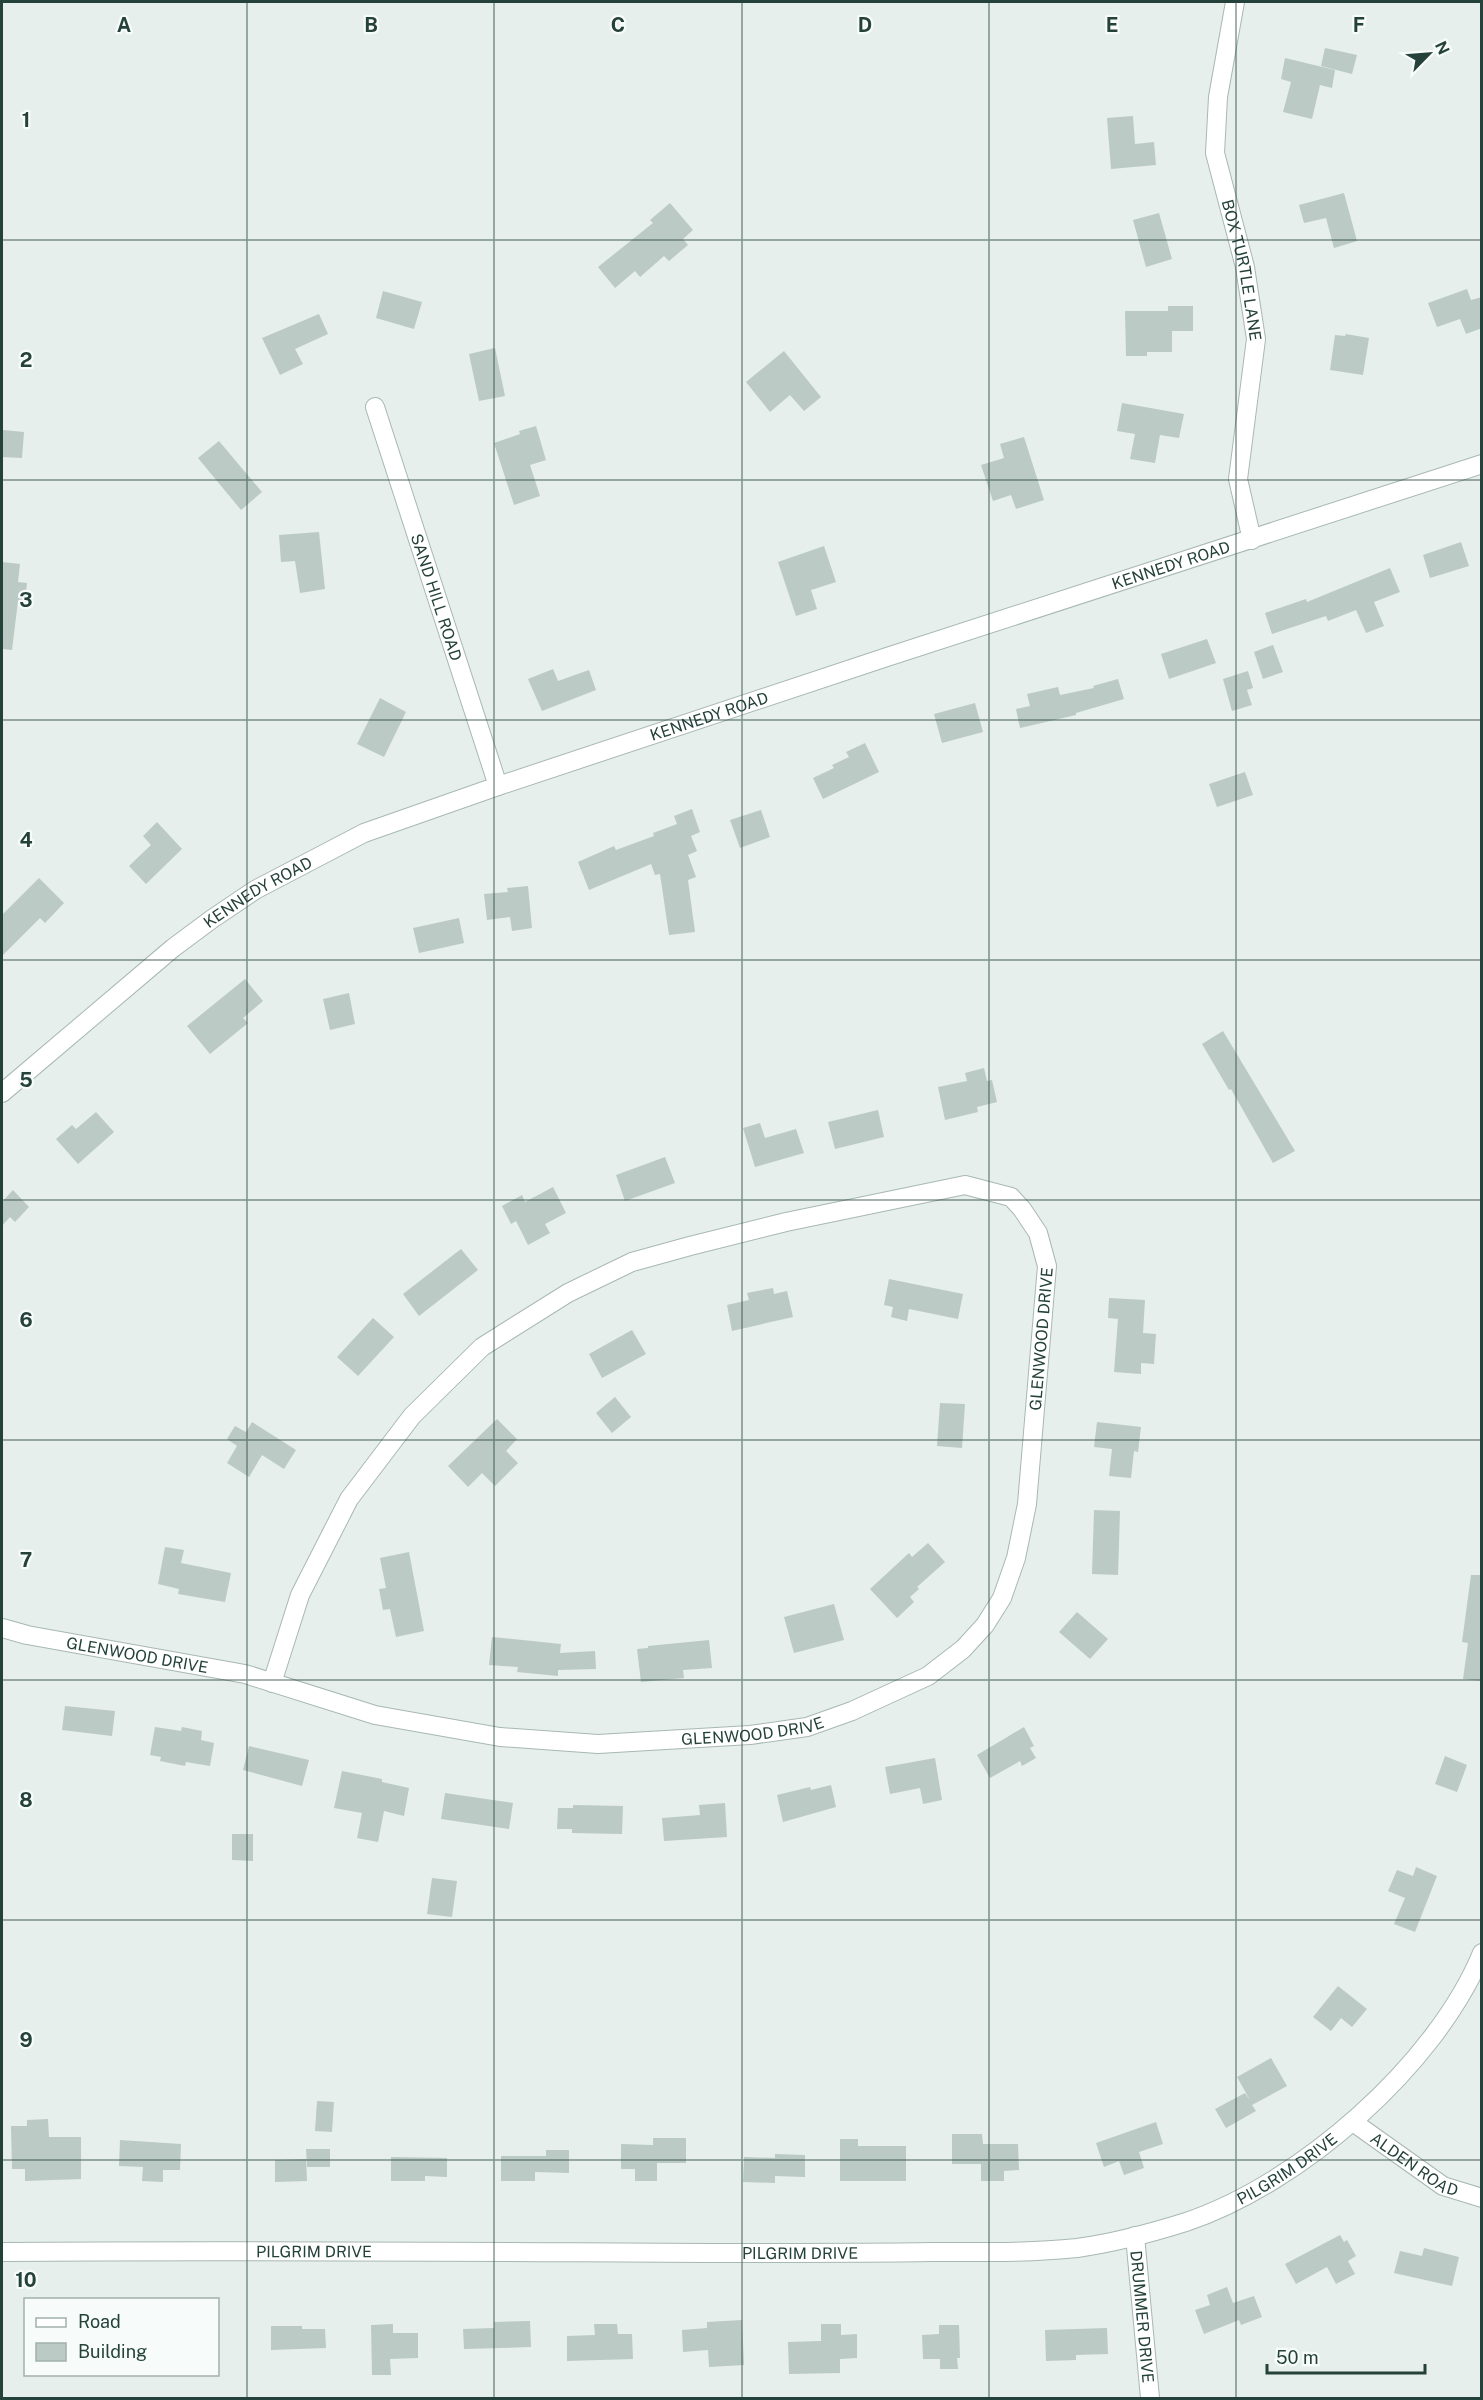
<svg xmlns="http://www.w3.org/2000/svg" width="1483" height="2400" font-family="'Public Sans',sans-serif">
<style>
.building{fill:#bbcac4}
.lines{fill:none;stroke-linecap:round;stroke-linejoin:round}
.minor-casing{stroke:#a8b8b2;stroke-width:20}
.minor{stroke:#fff;stroke-width:18}
.grid{fill:none;stroke:#24423a;stroke-width:1.5;stroke-opacity:0.55}
.labels{text-anchor:middle;dominant-baseline:central;stroke-width:4.5;stroke-linejoin:round;paint-order:stroke}
.street-label{font-size:16px;fill:#24423a;stroke:#f7fbf9}
.grid-label{font-size:20px;text-anchor:middle;font-weight:bold;fill:#24423a;stroke:#f7fbf9;stroke-width:4.5;stroke-linejoin:round;paint-order:stroke}
</style>
<rect width="100%" height="100%" fill="#e6efeb"/>
<g class="building">
<polygon points="1325,48 1357,55 1352,74 1321,66"/>
<polygon points="1285,58 1335,70 1332,88 1320,85 1312,119 1283,112 1291,82 1281,79"/>
<polygon points="1133,116 1135,144 1154,142 1156,165 1111,169 1107,118"/>
<polygon points="1344,193 1357,241 1334,248 1326,218 1304,223 1299,205"/>
<polygon points="670,203 693,230 683,239 688,245 669,261 664,256 640,277 635,271 615,288 598,267 653,223 650,220"/>
<polygon points="1159,213 1172,259 1146,267 1133,220"/>
<polygon points="1467,289 1471,300 1482,297 1482,328 1466,334 1460,319 1437,327 1428,303"/>
<polygon points="383,291 422,302 414,329 376,318"/>
<polygon points="1168,306 1193,306 1193,331 1172,331 1172,352 1147,352 1147,356 1126,356 1125,311 1168,311"/>
<polygon points="319,314 328,334 295,349 303,364 280,375 262,338"/>
<polygon points="1346,334 1369,338 1363,375 1330,370 1335,335 1345,336"/>
<polygon points="495,348 505,396 479,401 469,354"/>
<polygon points="784,351 821,397 804,411 790,395 770,412 746,382"/>
<polygon points="1122,403 1184,414 1179,438 1160,435 1155,463 1130,459 1135,434 1117,431"/>
<polygon points="536,426 546,460 530,465 540,496 514,505 494,443 520,434 519,431"/>
<polygon points="3,430 24,432 22,458 2,457"/>
<polygon points="1024,437 1044,500 1016,509 1011,495 993,501 981,465 1004,458 1000,444"/>
<polygon points="219,441 262,492 241,510 198,458"/>
<polygon points="319,532 325,589 300,593 295,561 281,562 279,535"/>
<polygon points="1461,542 1469,566 1430,578 1423,555"/>
<polygon points="824,546 836,582 811,590 817,609 796,616 778,562"/>
<polygon points="2,562 20,564 18,582 27,583 25,602 18,601 12,650 2,649"/>
<polygon points="1390,568 1400,592 1374,602 1384,626 1366,633 1356,610 1328,621 1326,616 1272,634 1265,613 1306,599 1307,602"/>
<polygon points="1207,639 1216,663 1169,679 1161,654"/>
<polygon points="1273,645 1283,672 1263,679 1254,652"/>
<polygon points="553,669 558,681 589,670 596,690 542,711 528,679"/>
<polygon points="1248,671 1253,688 1247,690 1252,705 1232,711 1223,679"/>
<polygon points="1118,679 1124,699 1076,713 1076,715 1020,728 1016,709 1030,706 1027,694 1058,687 1060,695 1094,688 1093,686"/>
<polygon points="380,698 406,712 384,757 357,744"/>
<polygon points="975,703 983,732 942,743 934,714"/>
<polygon points="865,743 879,772 823,799 813,778 834,768 832,765 849,757 846,752"/>
<polygon points="1245,772 1253,795 1217,807 1209,784"/>
<polygon points="692,809 700,832 691,836 697,851 688,855 696,877 688,880 695,932 669,935 660,874 655,875 651,864 589,890 578,862 614,846 616,850 654,836 653,833 677,824 674,816"/>
<polygon points="761,810 770,837 740,848 730,820"/>
<polygon points="157,822 182,849 146,884 129,866 151,845 143,836"/>
<polygon points="39,878 64,903 45,923 40,918 2,956 2,915"/>
<polygon points="528,886 532,928 512,931 510,917 487,920 484,894 508,892 507,888"/>
<polygon points="459,918 464,943 419,953 413,928"/>
<polygon points="245,979 263,1001 243,1018 248,1023 210,1054 187,1026"/>
<polygon points="349,993 355,1024 330,1030 323,999"/>
<polygon points="1223,1031 1295,1151 1273,1163 1231,1089 1229,1090 1202,1044"/>
<polygon points="984,1068 987,1081 992,1080 997,1102 977,1107 978,1112 945,1120 938,1087 967,1081 965,1073"/>
<polygon points="878,1110 884,1137 835,1149 828,1122"/>
<polygon points="96,1112 114,1132 78,1164 56,1139 72,1125 76,1129"/>
<polygon points="760,1123 765,1138 796,1129 804,1153 755,1167 743,1128"/>
<polygon points="665,1157 675,1183 625,1201 616,1175"/>
<polygon points="553,1187 566,1213 545,1224 550,1233 528,1245 516,1221 511,1224 502,1206 522,1195 525,1202"/>
<polygon points="13,1190 29,1207 15,1222 10,1217 2,1226 2,1202"/>
<polygon points="461,1249 478,1270 419,1316 403,1294"/>
<polygon points="889,1279 963,1294 958,1319 909,1309 907,1321 891,1317 893,1307 884,1305"/>
<polygon points="773,1288 774,1294 787,1291 793,1317 732,1331 727,1305 749,1300 747,1293"/>
<polygon points="1109,1298 1145,1300 1143,1333 1156,1334 1154,1364 1141,1363 1141,1374 1114,1372 1118,1319 1108,1318"/>
<polygon points="373,1318 394,1337 358,1376 337,1357"/>
<polygon points="632,1330 646,1354 602,1378 589,1354"/>
<polygon points="615,1397 631,1417 612,1433 596,1413"/>
<polygon points="940,1403 965,1404 962,1448 937,1446"/>
<polygon points="497,1419 517,1439 506,1451 518,1463 495,1486 482,1473 468,1487 448,1466"/>
<polygon points="252,1422 296,1450 284,1469 262,1455 249,1477 227,1463 237,1446 227,1439 235,1426 246,1432"/>
<polygon points="1097,1422 1141,1427 1138,1452 1134,1451 1131,1478 1109,1476 1112,1449 1094,1447"/>
<polygon points="1094,1510 1120,1511 1118,1575 1092,1574"/>
<polygon points="928,1543 945,1562 917,1587 919,1589 910,1597 914,1602 897,1618 870,1589 909,1553 912,1557"/>
<polygon points="165,1547 184,1550 181,1563 231,1573 225,1602 178,1594 179,1589 158,1584"/>
<polygon points="409,1552 424,1631 396,1637 390,1609 383,1610 379,1589 386,1588 380,1558"/>
<polygon points="1471,1575 1482,1575 1482,1681 1463,1679 1468,1643 1462,1642"/>
<polygon points="834,1604 844,1640 794,1653 784,1617"/>
<polygon points="1077,1612 1108,1639 1090,1659 1059,1632"/>
<polygon points="492,1637 561,1644 560,1653 595,1651 596,1669 558,1670 558,1676 517,1672 518,1667 489,1665"/>
<polygon points="709,1640 712,1668 683,1670 684,1678 641,1682 637,1649 648,1648 648,1646"/>
<polygon points="65,1706 115,1711 112,1736 62,1730"/>
<polygon points="155,1727 181,1731 182,1727 202,1731 201,1740 214,1743 210,1766 186,1762 185,1766 160,1761 161,1757 150,1755"/>
<polygon points="1024,1727 1034,1746 1030,1748 1036,1758 1022,1766 1020,1761 990,1778 977,1755"/>
<polygon points="249,1746 309,1760 302,1786 243,1770"/>
<polygon points="1445,1756 1467,1765 1457,1792 1435,1784"/>
<polygon points="935,1758 942,1800 923,1804 920,1788 890,1794 885,1767"/>
<polygon points="342,1771 382,1779 382,1782 409,1788 404,1816 384,1811 378,1842 357,1838 362,1813 334,1808"/>
<polygon points="831,1785 836,1807 783,1822 777,1795 810,1787 811,1790"/>
<polygon points="445,1793 513,1803 509,1829 441,1819"/>
<polygon points="725,1803 727,1837 664,1841 662,1818 700,1815 699,1805"/>
<polygon points="573,1805 623,1806 622,1834 572,1833 572,1829 557,1829 558,1808 573,1808"/>
<polygon points="232,1834 253,1834 253,1861 232,1860"/>
<polygon points="1416,1867 1437,1876 1415,1932 1394,1924 1405,1898 1388,1891 1397,1870 1413,1876"/>
<polygon points="432,1878 457,1881 452,1917 427,1914"/>
<polygon points="1338,1986 1367,2009 1352,2027 1341,2018 1331,2031 1313,2017"/>
<polygon points="1271,2058 1287,2086 1252,2105 1256,2111 1226,2128 1215,2109 1245,2093 1250,2100 1237,2077"/>
<polygon points="317,2101 334,2102 332,2132 315,2131"/>
<polygon points="48,2119 49,2137 81,2137 81,2179 25,2181 25,2169 12,2169 11,2126 27,2126 27,2120"/>
<polygon points="1156,2122 1163,2144 1139,2152 1144,2168 1124,2175 1119,2161 1104,2167 1096,2143"/>
<polygon points="952,2134 982,2134 983,2144 1018,2144 1019,2170 1004,2171 1004,2181 981,2181 981,2164 952,2164"/>
<polygon points="653,2138 686,2138 686,2163 657,2163 657,2181 635,2181 635,2169 621,2169 621,2144 653,2145"/>
<polygon points="840,2139 858,2139 858,2146 906,2146 906,2181 840,2181"/>
<polygon points="120,2140 181,2144 180,2170 163,2170 163,2182 142,2181 143,2167 119,2166"/>
<polygon points="306,2149 330,2149 330,2167 307,2167"/>
<polygon points="546,2150 569,2150 569,2173 535,2172 535,2181 501,2181 501,2156 546,2156"/>
<polygon points="775,2154 805,2155 805,2177 775,2176 775,2183 743,2182 744,2157 775,2158"/>
<polygon points="391,2157 447,2158 447,2177 425,2176 425,2181 391,2181"/>
<polygon points="306,2159 307,2181 275,2182 275,2160"/>
<polygon points="1340,2235 1344,2242 1347,2240 1356,2256 1348,2261 1355,2274 1336,2284 1327,2267 1296,2284 1285,2264"/>
<polygon points="1424,2248 1459,2257 1452,2286 1394,2273 1400,2251 1422,2256"/>
<polygon points="1227,2287 1233,2303 1254,2296 1262,2317 1241,2325 1239,2320 1204,2334 1195,2310 1210,2305 1207,2295"/>
<polygon points="742,2320 744,2365 709,2367 708,2350 683,2352 682,2330 707,2328 707,2322"/>
<polygon points="530,2321 531,2347 464,2349 463,2329 494,2328 494,2322"/>
<polygon points="393,2324 393,2333 418,2333 418,2358 390,2359 391,2375 372,2375 371,2325"/>
<polygon points="594,2324 617,2324 618,2334 632,2334 633,2359 567,2361 567,2336 595,2335"/>
<polygon points="821,2324 841,2324 841,2335 857,2334 857,2358 840,2359 840,2373 789,2374 788,2342 821,2341"/>
<polygon points="939,2325 959,2325 960,2358 957,2358 958,2369 940,2369 940,2359 923,2359 922,2335 939,2334"/>
<polygon points="271,2326 302,2326 302,2329 325,2329 326,2348 271,2350"/>
<polygon points="1107,2328 1108,2354 1076,2355 1076,2360 1046,2361 1045,2330"/>
</g>
<g class="lines">
<g class="minor-casing">
<g id="minor">
<path id="s1" d="M1235,2L1218,97L1215,153L1245,267L1256,339L1238,479L1252,540"/>
<path id="s2" d="M375,407L498,786"/>
<path id="s3" d="M2,1093L173,948L212,919L255,890L364,833L498,786L887,657L1482,464"/>
<path id="s4" d="M2,1628L27,1635L245,1674L375,1715L500,1737L598,1744L750,1735L807,1727L852,1711L928,1676L963,1649L985,1625L1002,1598L1016,1558L1027,1504L1047,1266L1038,1233L1022,1209L1011,1197L965,1185L786,1222L690,1246L632,1262L568,1293L482,1347L412,1416L349,1499L300,1595L272,1683"/>
<path id="s5" d="M1353,2122L1443,2186L1482,2198"/>
<path id="s6" d="M1135,2236L1150,2398"/>
<path id="s7" d="M2,2252C242,2250 483,2252 724,2253C793,2253 863,2253 932,2252C980,2252 1029,2253 1077,2248C1113,2243 1151,2233 1186,2222C1300,2184 1436,2065 1482,1953"/>
</g>
</g>
<use href="#minor" class="minor"/>
</g>
<path class="grid" d="M247,2V2398M494,2V2398M742,2V2398M989,2V2398M1236,2V2398M2,240H1482M2,480H1482M2,720H1482M2,960H1482M2,1200H1482M2,1440H1482M2,1680H1482M2,1920H1482M2,2160H1482"/>
<g class="labels">
<g class="street-label">
<text stroke="none"><textPath href="#s1" startOffset="273">BOX TURTLE LANE</textPath></text>
<text stroke="none"><textPath href="#s3" startOffset="1298">KENNEDY ROAD</textPath></text>
<text stroke="none"><textPath href="#s2" startOffset="200">SAND HILL ROAD</textPath></text>
<text stroke="none"><textPath href="#s3" startOffset="812">KENNEDY ROAD</textPath></text>
<text stroke="none"><textPath href="#s3" startOffset="326">KENNEDY ROAD</textPath></text>
<text stroke="none"><textPath href="#s4" startOffset="1322">GLENWOOD DRIVE</textPath></text>
<text stroke="none"><textPath href="#s4" startOffset="138">GLENWOOD DRIVE</textPath></text>
<text stroke="none"><textPath href="#s4" startOffset="764">GLENWOOD DRIVE</textPath></text>
<text stroke="none"><textPath href="#s5" startOffset="75">ALDEN ROAD</textPath></text>
<text stroke="none"><textPath href="#s7" startOffset="1302">PILGRIM DRIVE</textPath></text>
<text stroke="none"><textPath href="#s7" startOffset="312">PILGRIM DRIVE</textPath></text>
<text stroke="none"><textPath href="#s7" startOffset="798">PILGRIM DRIVE</textPath></text>
<text stroke="none"><textPath href="#s6" startOffset="81">DRUMMER DRIVE</textPath></text>
</g>
</g>
<g class="grid-label">
<text x="124" y="32">A</text>
<text x="371" y="32">B</text>
<text x="618" y="32">C</text>
<text x="865" y="32">D</text>
<text x="1112" y="32">E</text>
<text x="1359" y="32">F</text>
<text x="26" y="127">1</text>
<text x="26" y="367">2</text>
<text x="26" y="607">3</text>
<text x="26" y="847">4</text>
<text x="26" y="1087">5</text>
<text x="26" y="1327">6</text>
<text x="26" y="1567">7</text>
<text x="26" y="1807">8</text>
<text x="26" y="2047">9</text>
<text x="26" y="2287">10</text>
</g>
<rect width="1483" height="2400" fill="none" stroke="#24423a" stroke-width="6"/>
<rect x="24" y="2298" width="195" height="78" fill="#f7fbf9" stroke="#a3b1ad" stroke-width="1.5"/>
<rect x="36" y="2318" width="30" height="9" fill="#ffffff" stroke="#a3b1ad" stroke-width="1.5"/>
<text x="78" y="2328" font-size="18" fill="#24423a">Road</text>
<rect x="36" y="2343" width="30" height="18" fill="#bbcac4" stroke="#a3b1ad" stroke-width="1.5"/>
<text x="78" y="2358" font-size="18" fill="#24423a">Building</text>
<g transform="translate(1429 54) rotate(65)" stroke="#f7fbf9" stroke-width="4.5" paint-order="stroke">
<path d="M0-4.5L10 22L0 15L-10 22Z" fill="#24423a"/>
<text y="-9" font-size="16" font-weight="bold" text-anchor="middle" fill="#24423a">N</text>
</g>
<path d="M1267 2364v9h158v-9" fill="none" stroke="#24423a" stroke-width="3"/>
<text x="1276" y="2364" font-size="18" fill="#24423a" stroke="#f7fbf9" stroke-width="4.5" paint-order="stroke">50 m</text>
</svg>
